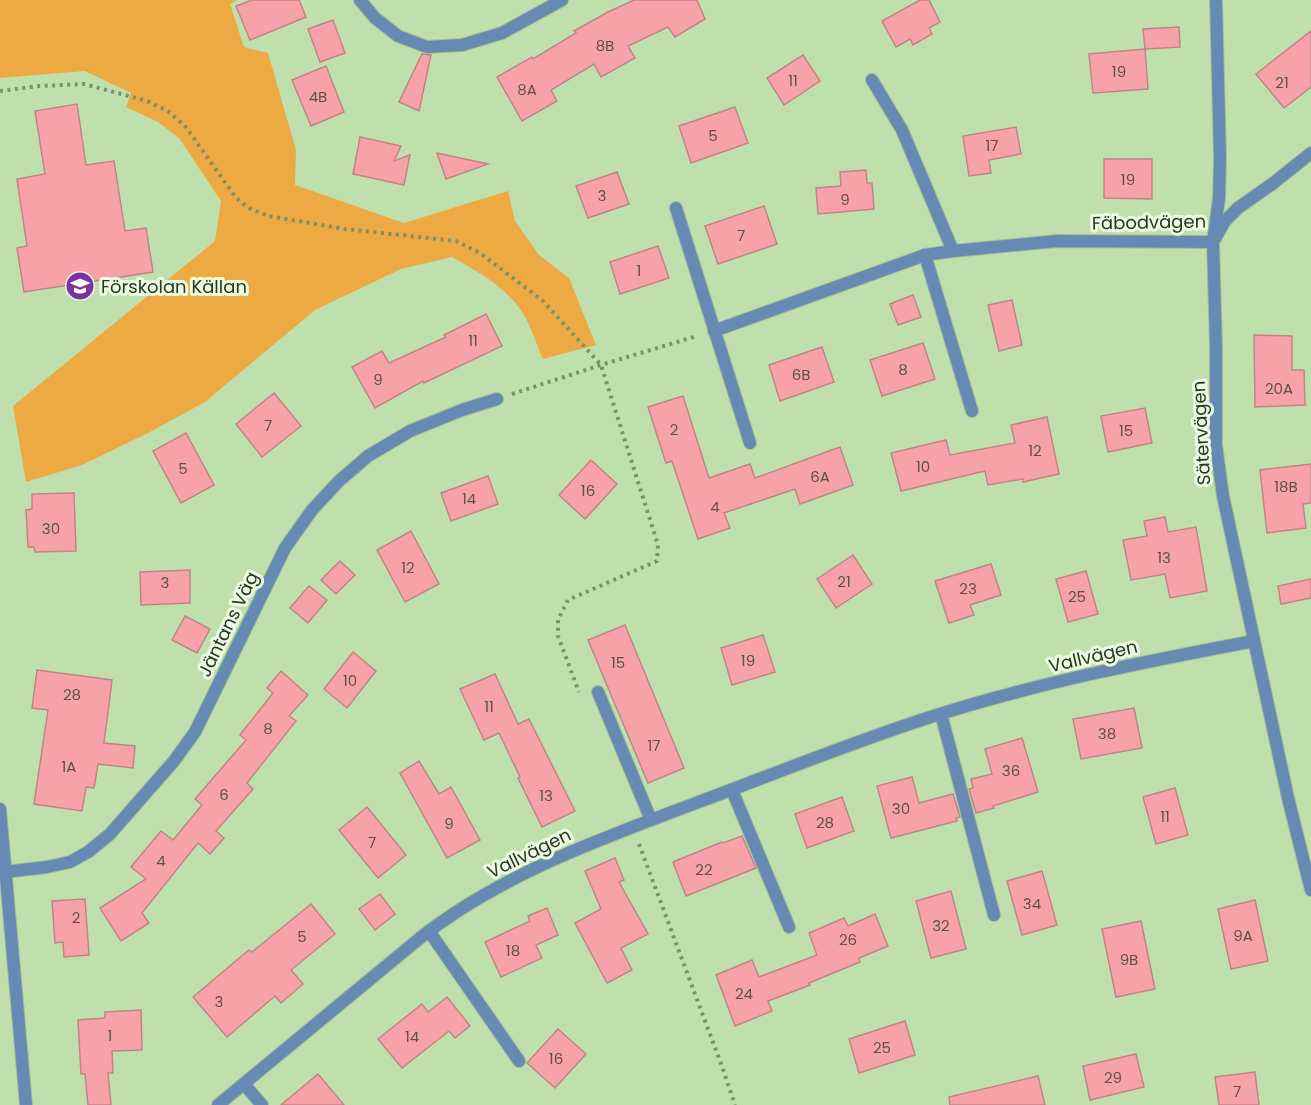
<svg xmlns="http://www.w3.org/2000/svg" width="1311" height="1105" font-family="Poppins,sans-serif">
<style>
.green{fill:#eeaa42}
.building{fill:#f7a2a9;stroke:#c28388;stroke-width:1.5}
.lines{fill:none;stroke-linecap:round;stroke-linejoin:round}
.lane-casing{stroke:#a1be90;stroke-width:14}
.street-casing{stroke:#a1be90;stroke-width:14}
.path{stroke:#7a926c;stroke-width:4;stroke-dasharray:3 4.5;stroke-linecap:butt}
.lane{stroke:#678ab5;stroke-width:12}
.street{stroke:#678ab5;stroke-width:12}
.labels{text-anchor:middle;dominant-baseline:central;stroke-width:6;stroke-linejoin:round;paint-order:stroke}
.number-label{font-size:15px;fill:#5d5244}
.street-label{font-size:18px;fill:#2a3722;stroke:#ebfbe1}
.poi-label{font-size:18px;fill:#2a3722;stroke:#ebfbe1;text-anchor:start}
</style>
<rect width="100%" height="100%" fill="#bfe0ac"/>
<path class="green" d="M0,0H237L230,4L244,47L268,53L296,150L295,185L404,223L508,191L515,221L539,255L569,278L596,345L543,359C536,344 531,325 522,312C505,286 478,272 452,257L401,269L315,310L205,402L148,433L82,465L26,482L13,406L215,241L221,201L179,138L158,122L126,107L131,93L85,71L0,78Z"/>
<g class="building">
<polygon points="252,0 299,0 306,17 250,40 236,6"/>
<polygon points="634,0 697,0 705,19 675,37 668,27 628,46 635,58 601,77 594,64 551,90 557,101 522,121 497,77 532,57 533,59 576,33 574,31 608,12"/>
<polygon points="920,0 929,0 940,22 929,28 932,34 913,45 910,39 896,47 882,21"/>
<polygon points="333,20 345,53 320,62 308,29"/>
<polygon points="1179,27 1180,47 1145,49 1143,29"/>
<polygon points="1311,31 1311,87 1284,108 1256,74"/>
<polygon points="1145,49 1148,89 1093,93 1089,54"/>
<polygon points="422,54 431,55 419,111 399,102"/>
<polygon points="803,55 820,81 784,105 767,78"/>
<polygon points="326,66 344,112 311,126 292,80"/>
<polygon points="77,104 86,165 114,161 125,231 146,228 153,272 24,292 17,248 27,246 17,179 45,174 35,111"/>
<polygon points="735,107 748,143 691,163 679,126"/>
<polygon points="1016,127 1021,154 989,160 991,173 969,176 963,136"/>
<polygon points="360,137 401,146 394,161 410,155 404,185 353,174"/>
<polygon points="437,153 488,164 446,179"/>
<polygon points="1104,159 1152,159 1152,199 1104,198"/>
<polygon points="866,170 867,183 872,183 874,209 818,214 816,188 841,186 840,172"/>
<polygon points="617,172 629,204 588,218 576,186"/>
<polygon points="764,206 777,244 718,264 705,226"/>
<polygon points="658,246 669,278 620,294 610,262"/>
<polygon points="913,295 921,317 898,325 890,304"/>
<polygon points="1012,300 1022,345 999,351 988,305"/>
<polygon points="486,314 502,346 424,383 423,381 375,408 352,367 382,351 389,363 446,337 444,335"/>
<polygon points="1254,335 1292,336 1292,370 1304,370 1305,405 1255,407"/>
<polygon points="923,343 935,379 882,396 870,360"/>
<polygon points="822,347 834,382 780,401 769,365"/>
<polygon points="274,393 301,426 262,457 236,424"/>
<polygon points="683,396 709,478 750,464 755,478 840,447 853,485 800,504 795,489 724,513 730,528 698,539 672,461 666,463 648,407"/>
<polygon points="1145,408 1152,443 1108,452 1101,416"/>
<polygon points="1047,417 1059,474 1023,482 1023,479 988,485 985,471 901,491 891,453 946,440 950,455 1015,443 1011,425"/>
<polygon points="186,433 214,485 181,503 153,451"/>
<polygon points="591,460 617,484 585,519 559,495"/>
<polygon points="1311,464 1311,503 1303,504 1306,528 1267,533 1260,470"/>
<polygon points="488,476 498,504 451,521 441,493"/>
<polygon points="74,493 76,551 35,552 34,547 28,547 26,510 32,509 32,494"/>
<polygon points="1165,517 1168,532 1196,527 1207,591 1170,598 1165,574 1131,580 1123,540 1147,536 1144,521"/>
<polygon points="411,531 439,584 405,602 377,550"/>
<polygon points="853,555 872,584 836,608 817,579"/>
<polygon points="340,561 355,575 336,594 321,580"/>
<polygon points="991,564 1001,595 970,605 974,615 949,623 935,581"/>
<polygon points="190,570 190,603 141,605 140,572"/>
<polygon points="1086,571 1098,614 1068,622 1056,579"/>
<polygon points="1311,579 1311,598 1281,604 1278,586"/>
<polygon points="309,586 327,600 308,623 290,608"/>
<polygon points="185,616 210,629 197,653 172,640"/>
<polygon points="625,625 684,768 648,783 588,640"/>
<polygon points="763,635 775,672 732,685 721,648"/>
<polygon points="353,652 376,671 347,708 324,689"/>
<polygon points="37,670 112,680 104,743 135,746 133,768 98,764 94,788 86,787 82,811 34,804 48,710 32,708"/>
<polygon points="281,671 308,695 289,716 296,721 247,783 253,789 216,831 224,838 210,854 198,843 142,913 149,923 121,941 100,908 146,879 131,867 161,831 173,840 202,805 195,799 246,740 240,735 273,693 267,688"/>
<polygon points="495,674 518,724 529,719 575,811 542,827 518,778 520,777 499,733 484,740 460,689"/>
<polygon points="1134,708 1142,748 1081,759 1073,719"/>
<polygon points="1022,738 1038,792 993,806 994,808 976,813 969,789 973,788 971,779 992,774 985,749"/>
<polygon points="419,761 439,794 451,787 480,840 447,858 400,773"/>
<polygon points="912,777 919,803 953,794 960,817 956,818 957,821 891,838 877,786"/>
<polygon points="1175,788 1188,835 1156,844 1143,797"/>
<polygon points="842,797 854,831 807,848 795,814"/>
<polygon points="367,807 406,855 378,878 339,830"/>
<polygon points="742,836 756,868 686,896 673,862 722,842 723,843"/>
<polygon points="615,858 624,880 619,882 648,934 621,948 632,970 607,983 575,923 601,909 585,871"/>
<polygon points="1042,871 1057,925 1022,935 1007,881"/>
<polygon points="951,891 966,949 931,958 916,901"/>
<polygon points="380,894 395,914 375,930 359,909"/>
<polygon points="85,899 89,955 64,957 63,942 55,943 52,901"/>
<polygon points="1255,900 1268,961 1231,969 1218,909"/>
<polygon points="311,904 335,934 291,970 303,984 281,1003 275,996 227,1037 193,997 249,950 252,952"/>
<polygon points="547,908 558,935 536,945 542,958 501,977 485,942 530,921 528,916"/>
<polygon points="875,914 888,946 859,958 860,962 809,983 810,985 768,1001 772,1011 735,1026 716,975 752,960 759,977 817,955 809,933 844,918 848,926"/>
<polygon points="1141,921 1155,989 1116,997 1102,929"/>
<polygon points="447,997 470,1026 455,1038 449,1031 402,1068 378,1039 422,1004 428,1012"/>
<polygon points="141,1010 142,1050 112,1051 113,1073 108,1073 111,1105 88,1105 85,1074 81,1074 78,1020 105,1018 105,1012"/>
<polygon points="905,1021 915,1055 859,1073 849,1039"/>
<polygon points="558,1029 586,1054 555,1088 527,1063"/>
<polygon points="1136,1054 1144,1087 1090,1100 1083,1066"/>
<polygon points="1255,1072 1259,1105 1219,1105 1215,1077"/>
<polygon points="318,1074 344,1105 281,1105"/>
<polygon points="1038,1076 1045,1105 950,1105 949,1097"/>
</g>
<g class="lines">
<g class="lane-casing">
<g id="lane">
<polyline points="872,80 902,130 953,251"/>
<polyline points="676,208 750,443"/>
<polyline points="925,255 972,411"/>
<polyline points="598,692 651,820"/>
<polyline points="941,714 994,915"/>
<polyline points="732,790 789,927"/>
<polyline points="429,931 519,1061"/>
<polyline points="244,1084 262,1105"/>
</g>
</g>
<g class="street-casing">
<g id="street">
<polyline points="360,0 375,18 398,36 427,47 462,45 502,33 562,0"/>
<polyline points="1216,0 1220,158 1219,198 1213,242 1216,346 1216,445 1223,496 1288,798 1311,890"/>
<polyline points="714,331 925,255 953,251 1057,241 1213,242 1225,221 1238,208 1272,184 1311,153"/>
<polyline points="0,809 26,1105"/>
<polyline points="5,872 47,867 70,862 88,852 110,834 174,761 195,732 285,548 312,510 339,481 368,456 410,431 462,410 497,399"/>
<path d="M218,1105L420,938C501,874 601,839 696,803C777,773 857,740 940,714C1042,682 1148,661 1254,641"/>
</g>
</g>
<g class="path">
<polyline points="0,91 39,86 84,84 147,101 168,111 186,127 236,198 249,208 268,216 345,229 456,241 480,253 543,301 601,365 658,545 657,561 568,600 558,620 558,636 579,692"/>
<polyline points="512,394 601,365 697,336"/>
<polyline points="639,844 723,1069 735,1105"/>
</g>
<use href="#lane" class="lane"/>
<use href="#street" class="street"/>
</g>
<defs>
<g id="school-disc" transform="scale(1.5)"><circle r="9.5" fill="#7e2fa0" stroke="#ebfbe1"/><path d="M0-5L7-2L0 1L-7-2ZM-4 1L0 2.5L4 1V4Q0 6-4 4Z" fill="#fff"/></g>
</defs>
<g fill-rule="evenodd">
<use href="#school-disc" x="80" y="286"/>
</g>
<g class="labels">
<g class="number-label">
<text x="605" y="45">8B</text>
<text x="1119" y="71">19</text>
<text x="793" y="80">11</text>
<text x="1282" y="82">21</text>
<text x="527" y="89">8A</text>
<text x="318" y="96">4B</text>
<text x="713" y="135">5</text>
<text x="992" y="145">17</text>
<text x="1128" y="179">19</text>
<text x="602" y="195">3</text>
<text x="845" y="199">9</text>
<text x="741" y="235">7</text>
<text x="639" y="270">1</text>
<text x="473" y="340">11</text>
<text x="903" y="369">8</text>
<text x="801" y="374">6B</text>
<text x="378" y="379">9</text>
<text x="1279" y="388">20A</text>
<text x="268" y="425">7</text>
<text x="674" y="429">2</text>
<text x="1126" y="430">15</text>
<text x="1035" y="450">12</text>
<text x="923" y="466">10</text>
<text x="183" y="468">5</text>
<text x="820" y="476">6A</text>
<text x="1286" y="486">18B</text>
<text x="588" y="490">16</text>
<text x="469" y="498">14</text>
<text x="715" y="506">4</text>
<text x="51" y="528">30</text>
<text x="1164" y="557">13</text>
<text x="408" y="567">12</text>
<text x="844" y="581">21</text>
<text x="165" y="582">3</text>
<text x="968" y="588">23</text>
<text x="1077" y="596">25</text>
<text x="748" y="660">19</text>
<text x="618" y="662">15</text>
<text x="350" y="680">10</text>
<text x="72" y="694">28</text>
<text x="489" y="706">11</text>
<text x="268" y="728">8</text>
<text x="1107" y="733">38</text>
<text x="654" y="745">17</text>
<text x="69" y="766">1A</text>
<text x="1011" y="770">36</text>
<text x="224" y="794">6</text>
<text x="546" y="795">13</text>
<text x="901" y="808">30</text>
<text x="1165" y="816">11</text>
<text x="825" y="822">28</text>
<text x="449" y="823">9</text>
<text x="372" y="842">7</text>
<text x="161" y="860">4</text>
<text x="704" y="869">22</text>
<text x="1032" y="903">34</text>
<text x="76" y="917">2</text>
<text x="941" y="925">32</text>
<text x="1243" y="935">9A</text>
<text x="302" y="936">5</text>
<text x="848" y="939">26</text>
<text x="513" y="950">18</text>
<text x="1129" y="959">9B</text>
<text x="744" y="993">24</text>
<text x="219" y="1001">3</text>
<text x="110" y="1035">1</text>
<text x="412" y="1036">14</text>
<text x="882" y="1047">25</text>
<text x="556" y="1058">16</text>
<text x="1113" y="1077">29</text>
<text x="1237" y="1091">7</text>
</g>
<g class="street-label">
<text transform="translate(1149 222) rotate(-1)">Fäbodvägen</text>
<text transform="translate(1201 433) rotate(-93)">Sätervägen</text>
<text transform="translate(228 624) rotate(-64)">Jäntans Väg</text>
<text transform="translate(1093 656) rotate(-13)">Vallvägen</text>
<text transform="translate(529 853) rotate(-26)">Vallvägen</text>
</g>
<g class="poi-label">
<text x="101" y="286">Förskolan Källan</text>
</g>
</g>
</svg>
